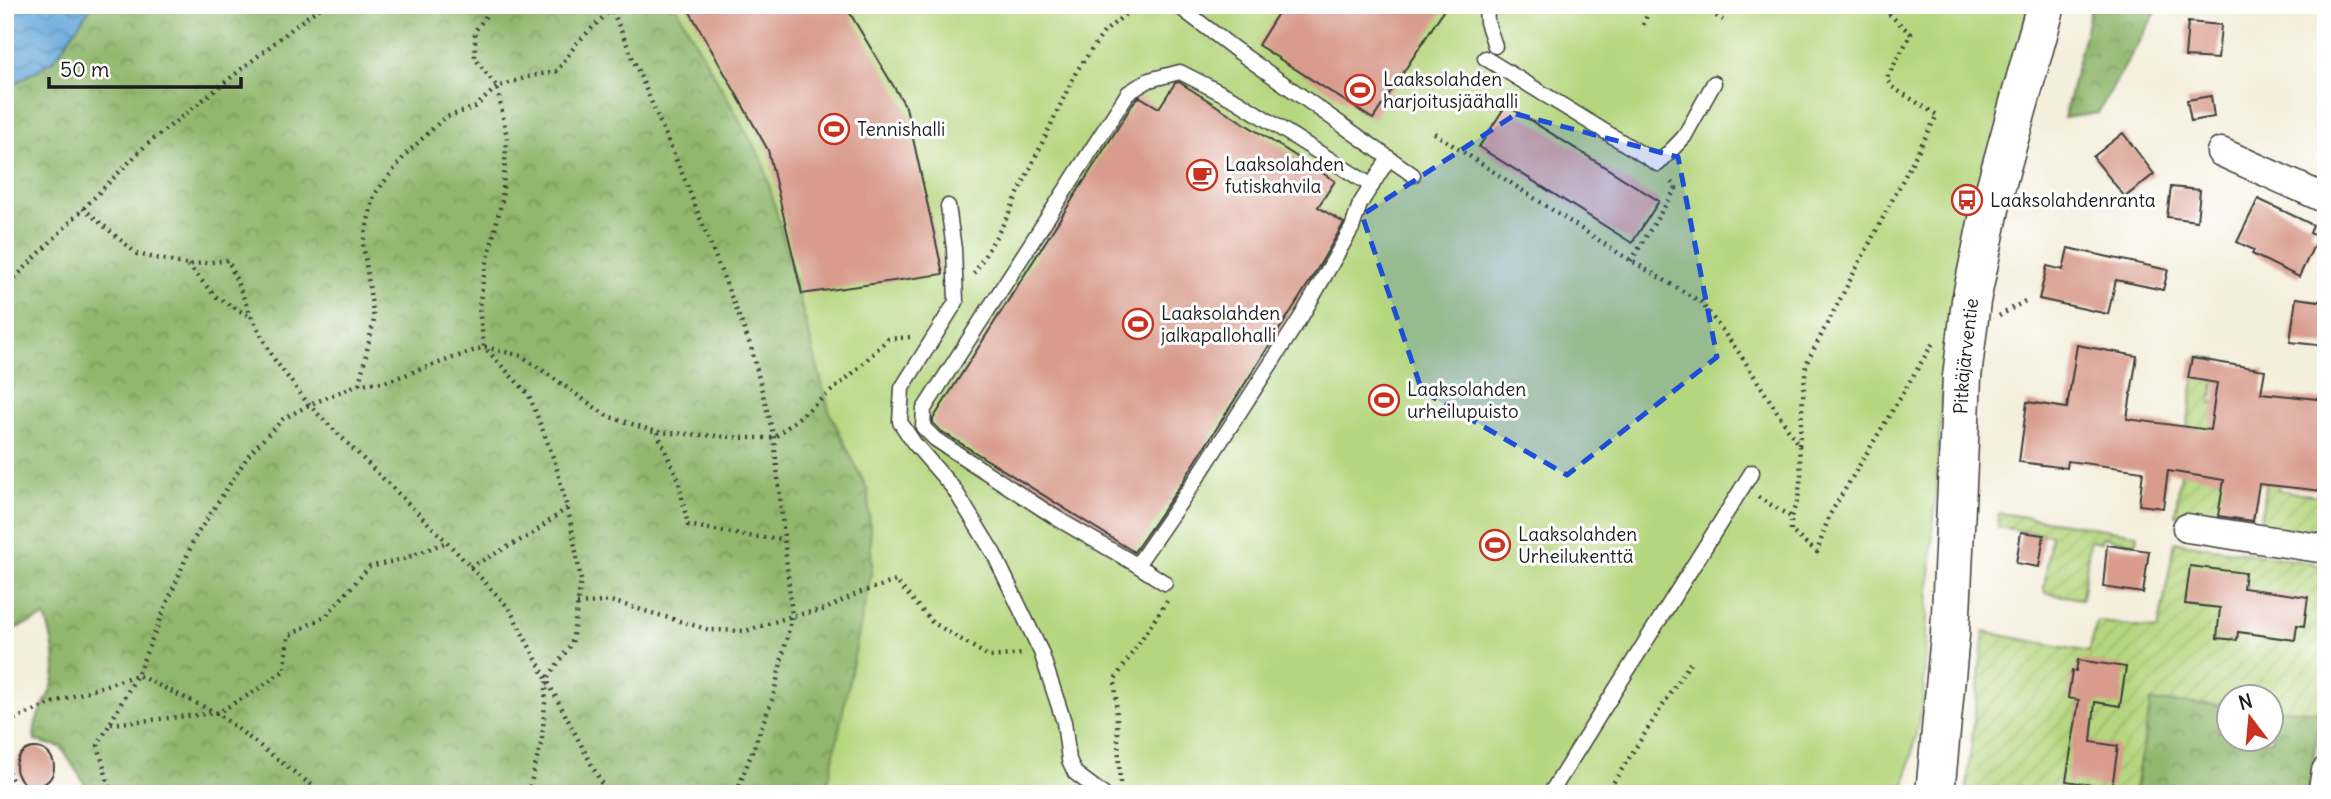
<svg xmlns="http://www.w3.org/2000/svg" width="2331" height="799" font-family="Delius,sans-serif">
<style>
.forest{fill:url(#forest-crowns);stroke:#566a44;stroke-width:2}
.park{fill:#b5d67e;stroke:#68794d;stroke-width:2}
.garden{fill:url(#garden-furrows);stroke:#68794d;stroke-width:2}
.water{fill:url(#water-waves);stroke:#41627b;stroke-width:2}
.building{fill:#d89b8c}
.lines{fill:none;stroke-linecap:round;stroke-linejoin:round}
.service-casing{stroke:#3c3c39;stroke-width:17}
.minor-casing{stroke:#3c3c39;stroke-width:31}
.primary-casing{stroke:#3c3c39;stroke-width:41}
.path{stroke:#3c3c39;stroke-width:4.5;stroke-dasharray:2 5;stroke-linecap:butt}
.service{stroke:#fff;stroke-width:14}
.minor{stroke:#fff;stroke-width:28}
.primary{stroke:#fff;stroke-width:38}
.marked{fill:#1d4ed8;fill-opacity:0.2;stroke:#1d4ed8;stroke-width:5;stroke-dasharray:14 9;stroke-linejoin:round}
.labels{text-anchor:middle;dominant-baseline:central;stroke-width:6;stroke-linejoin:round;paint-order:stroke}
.poi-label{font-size:19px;fill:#1c1c1c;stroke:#fff;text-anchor:start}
.street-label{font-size:19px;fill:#1c1c1c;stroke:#fff}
</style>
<defs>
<pattern id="forest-crowns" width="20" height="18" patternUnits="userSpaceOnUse" patternTransform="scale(1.75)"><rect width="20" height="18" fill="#90b76d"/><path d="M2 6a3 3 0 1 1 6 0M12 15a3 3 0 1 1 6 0" fill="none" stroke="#759459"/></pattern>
<pattern id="garden-furrows" width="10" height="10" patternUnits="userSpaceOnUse" patternTransform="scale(1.75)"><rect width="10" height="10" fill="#b5d67e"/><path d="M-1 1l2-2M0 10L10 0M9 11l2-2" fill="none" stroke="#9bb76c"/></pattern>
<pattern id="water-waves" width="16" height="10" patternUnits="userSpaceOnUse" patternTransform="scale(1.75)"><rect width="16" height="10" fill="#66a9da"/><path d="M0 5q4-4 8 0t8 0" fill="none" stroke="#5389b0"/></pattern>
</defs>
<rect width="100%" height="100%" fill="#fff"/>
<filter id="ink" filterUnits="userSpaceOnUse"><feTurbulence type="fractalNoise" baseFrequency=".0143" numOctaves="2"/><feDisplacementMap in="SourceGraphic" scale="14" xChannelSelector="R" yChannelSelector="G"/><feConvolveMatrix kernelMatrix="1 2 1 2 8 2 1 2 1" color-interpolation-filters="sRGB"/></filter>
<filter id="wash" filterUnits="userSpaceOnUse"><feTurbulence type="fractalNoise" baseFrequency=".00686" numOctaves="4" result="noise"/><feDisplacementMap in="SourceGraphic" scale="28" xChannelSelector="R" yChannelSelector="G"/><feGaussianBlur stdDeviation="1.57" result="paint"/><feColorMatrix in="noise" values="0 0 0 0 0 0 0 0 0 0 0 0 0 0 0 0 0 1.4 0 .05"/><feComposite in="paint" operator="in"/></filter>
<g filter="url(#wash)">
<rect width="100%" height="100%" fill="#f4eedc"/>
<g class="forest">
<path d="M92,5H675L763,162L830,413L868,491L872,569L866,595L1088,794H88V789L61,747L35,741C31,718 47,704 53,683C58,664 52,635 45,617L16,628L5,638V89L54,60Z"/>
<polygon points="2092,5 2160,5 2098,113 2064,118"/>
<polygon points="2151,701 2229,706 2230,740 2272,740 2272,708 2321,712 2308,794 2135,794"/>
</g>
<polygon class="park" points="675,5 2029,5 1943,386 1926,634 1923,701 1903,794 826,794 872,569 868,491 830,413 763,162"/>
<g class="garden">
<polygon points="2197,357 2218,359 2211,404 2281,414 2285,439 2278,490 2326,497 2326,537 2260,527 2271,438 2261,436 2248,527 2175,515"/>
<polygon points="1999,513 2137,534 2136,543 2102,537 2101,542 2090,540 2082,599 2046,593 2044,588 2051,535 1998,527"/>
<polygon points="2175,542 2312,563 2326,569 2326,680 2321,712 2272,708 2272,698 2230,698 2229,706 2151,701 2134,794 1966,794 1984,632 2089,652 2097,621 2158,630"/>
</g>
<polygon class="water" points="5,5 92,5 54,60 5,89"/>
<g id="blocks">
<g class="building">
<polygon points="686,5 845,5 906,107 943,274 802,294 768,150"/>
<polygon points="1283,5 1447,5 1373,119 1258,45"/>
<polygon points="2188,22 2221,25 2218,59 2185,57"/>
<polygon points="1179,82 1335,181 1318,207 1344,223 1312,278 1182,483 1134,552 941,431 933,423 933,419 1136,99 1140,97 1159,108 1175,83"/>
<polygon points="2211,96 2214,117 2191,121 2187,100"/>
<polygon points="1506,105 1659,201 1632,243 1479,147"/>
<polygon points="2123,133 2154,174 2125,197 2093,157"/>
<polygon points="2171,187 2200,190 2197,221 2167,217"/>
<polygon points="2258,199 2313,225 2310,233 2318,237 2299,277 2252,254 2254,250 2237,242"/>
<polygon points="2068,248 2168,270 2163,290 2116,280 2108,314 2039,299 2047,266 2063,270"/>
<polygon points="2296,298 2326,302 2326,346 2290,342"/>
<polygon points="2077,345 2137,356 2127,419 2210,430 2217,383 2188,378 2192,358 2265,370 2261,393 2326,400 2324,434 2326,434 2326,461 2322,491 2259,484 2253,521 2218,516 2224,480 2168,471 2163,508 2139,505 2143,471 2068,461 2067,468 2019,462 2027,402 2067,408"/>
<polygon points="2021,532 2044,535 2039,567 2016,563"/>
<polygon points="2107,545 2149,551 2143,593 2103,587"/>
<polygon points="2190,566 2245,573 2243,588 2308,597 2304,626 2297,625 2295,640 2238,632 2237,640 2217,638 2220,608 2185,604"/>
<polygon points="2078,660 2126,667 2120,706 2095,702 2091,742 2118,746 2112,788 2066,781 2079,700 2068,698 2072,671 2076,671"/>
<circle cx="35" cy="767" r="19"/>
</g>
</g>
</g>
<g filter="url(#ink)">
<use href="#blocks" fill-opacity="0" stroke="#3c3c39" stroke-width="2"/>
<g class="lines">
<g class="service-casing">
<g id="service">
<polyline points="1177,5 1236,50 1413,175"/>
<polyline points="1486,5 1487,22 1495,46"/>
<polyline points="1485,58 1658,164 1684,137 1714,83"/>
<polyline points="948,206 954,249 956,302 902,388 900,422 914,443 954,489 994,554 1041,652 1064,722 1069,760 1075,773 1103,794"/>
<polyline points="1137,565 1058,519 935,439 923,427 924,409 1128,93 1149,80 1180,72 1237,101 1372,186"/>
<polyline points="1165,583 1137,565 1195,481 1301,317 1352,228 1360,204 1389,158"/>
<polyline points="1550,794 1752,472"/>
</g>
</g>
<g class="minor-casing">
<g id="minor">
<polyline points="2221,152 2326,199"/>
<polyline points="2187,528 2326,549"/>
<polyline points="2322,794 2326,771"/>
</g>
</g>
<g class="primary-casing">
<g id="primary">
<path id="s1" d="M1935,794L1950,635L1962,377L1971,301L1991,204L2046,5"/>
</g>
</g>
<g class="path">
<polyline points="494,5 475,31 475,58 497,87 507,137 502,200 484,275 479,307 484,347 529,395 555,462 570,519 581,580 572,643 547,679 542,740 528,794"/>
<polyline points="610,5 687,185 751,347 774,438 792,616 773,697 736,794"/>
<polyline points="1698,5 1723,20"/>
<polyline points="1643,25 1651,5"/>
<polyline points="1434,133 1620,254 1701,302 1740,354 1799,446 1801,475 1798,499 1791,517 1791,531 1817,552 1829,516 1933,343"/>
<polyline points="83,208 137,254 188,265 228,260 252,318 274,359 309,405 447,542 509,608 607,794"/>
<polyline points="1631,261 1676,188 1670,179"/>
<polyline points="188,265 215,296 252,318"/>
<polyline points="974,274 1005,221 1076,72 1104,32 1136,5"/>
<polyline points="5,288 145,146 312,13 326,5"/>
<polyline points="1999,316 2025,301"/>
<polyline points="359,384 374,320 363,243 374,195 407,153 444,118 475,107 497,87 531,76 557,71 577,43 612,8"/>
<polyline points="657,432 678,479 688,525 747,536 784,539"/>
<polyline points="1799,445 1806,364 1937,115 1892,87 1887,78 1911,34 1879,5"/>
<polyline points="1758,497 1791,517"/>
<polyline points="470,567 532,534 567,508"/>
<polyline points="577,604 611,601 710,630 746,631 792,616 826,609 858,593 896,581 932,622 990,657 1022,654"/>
<polyline points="111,724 217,713 252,693 285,670 288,636 327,615 369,567 403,559 447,542"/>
<polyline points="5,743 8,722 55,702 137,675 217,713 323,794"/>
<polyline points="5,765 15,787 47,794"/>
<polyline points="1120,783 1115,679 1167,601"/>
<polyline points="111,794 98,745 137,675 194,539 250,453 283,419 309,405 359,384 385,382 484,347 522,356 607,416 657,432 747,438 774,438 852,374 888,339 911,337"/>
<polyline points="1606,794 1690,663"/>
</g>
<use href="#service" class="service"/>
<use href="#minor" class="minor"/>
<use href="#primary" class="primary"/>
</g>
</g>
<path class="marked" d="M1516,114L1678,157L1717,357L1567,475L1422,391L1362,215Z"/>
<defs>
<g id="stadium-ring" transform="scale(1.575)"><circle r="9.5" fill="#fff" stroke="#c8321e" stroke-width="1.5"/><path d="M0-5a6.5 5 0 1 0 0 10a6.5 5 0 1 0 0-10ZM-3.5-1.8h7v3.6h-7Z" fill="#c8321e"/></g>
<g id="cafe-ring" transform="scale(1.575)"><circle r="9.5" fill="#fff" stroke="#c8321e" stroke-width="1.5"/><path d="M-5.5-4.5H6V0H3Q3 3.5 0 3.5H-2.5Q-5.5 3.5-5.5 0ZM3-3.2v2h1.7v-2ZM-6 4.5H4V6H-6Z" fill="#c8321e"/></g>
<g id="bus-ring" transform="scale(1.575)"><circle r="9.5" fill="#fff" stroke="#c8321e" stroke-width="1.5"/><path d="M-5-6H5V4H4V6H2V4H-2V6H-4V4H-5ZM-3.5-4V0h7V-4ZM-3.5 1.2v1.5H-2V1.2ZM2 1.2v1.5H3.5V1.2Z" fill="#c8321e"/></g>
</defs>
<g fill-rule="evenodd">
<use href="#stadium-ring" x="1360" y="90"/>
<use href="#stadium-ring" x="834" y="129"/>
<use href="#cafe-ring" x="1202" y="175"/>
<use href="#bus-ring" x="1967" y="200"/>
<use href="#stadium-ring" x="1138" y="324"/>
<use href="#stadium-ring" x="1384" y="400"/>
<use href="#stadium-ring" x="1495" y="545"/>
</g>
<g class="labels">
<g class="poi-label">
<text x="1383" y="79">Laaksolahden<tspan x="1383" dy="22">harjoitusjäähalli</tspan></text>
<text x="857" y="129">Tennishalli</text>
<text x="1225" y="164">Laaksolahden<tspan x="1225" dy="22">futiskahvila</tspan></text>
<text x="1990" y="200">Laaksolahdenranta</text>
<text x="1161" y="313">Laaksolahden<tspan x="1161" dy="22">jalkapallohalli</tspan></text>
<text x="1407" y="389">Laaksolahden<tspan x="1407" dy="22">urheilupuisto</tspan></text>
<text x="1518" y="534">Laaksolahden<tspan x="1518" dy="22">Urheilukenttä</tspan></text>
</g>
<g class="street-label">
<text stroke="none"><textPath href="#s1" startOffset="439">Pitkäjärventie</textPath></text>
</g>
</g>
<rect width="2331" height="799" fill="none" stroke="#fff" stroke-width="28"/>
<g transform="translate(2250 718) rotate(344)"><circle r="33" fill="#ffffff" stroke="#a4a4a4" stroke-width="2"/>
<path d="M0-5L12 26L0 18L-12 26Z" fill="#c8321e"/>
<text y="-10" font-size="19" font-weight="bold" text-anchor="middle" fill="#1c1c1c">N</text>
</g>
<path d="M49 77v10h192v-10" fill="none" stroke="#1c1c1c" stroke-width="3.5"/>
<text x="60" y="77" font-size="21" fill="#1c1c1c" stroke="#ffffff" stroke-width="5" paint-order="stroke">50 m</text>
</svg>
